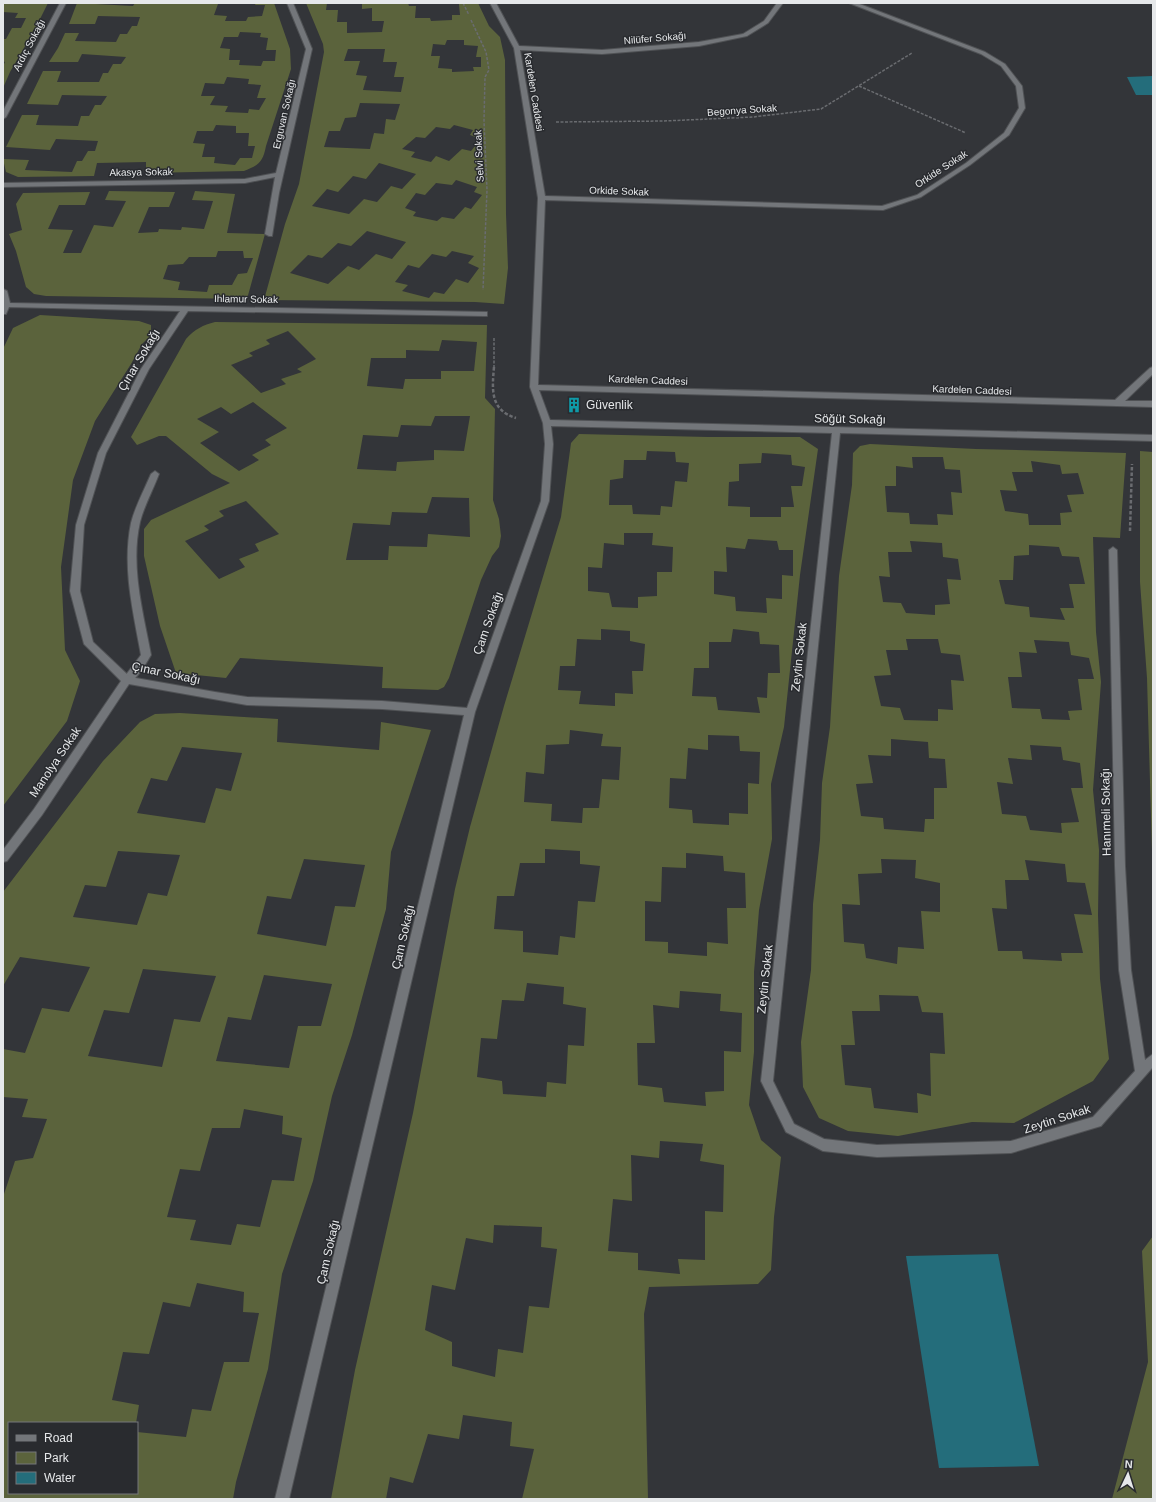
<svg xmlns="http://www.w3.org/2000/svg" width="1156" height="1502" font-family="Helvetica,sans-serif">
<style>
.green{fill:#5b633c;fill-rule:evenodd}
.water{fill:#246d7b}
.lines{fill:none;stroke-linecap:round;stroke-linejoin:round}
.service-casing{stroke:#505255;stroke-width:2}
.minor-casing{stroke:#505255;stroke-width:2}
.path-far1{stroke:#6a6c70;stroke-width:1.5;stroke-dasharray:3 1.5;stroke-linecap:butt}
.path{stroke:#6a6c70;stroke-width:2.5;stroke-dasharray:3.5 2;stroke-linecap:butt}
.service{fill:#73767a;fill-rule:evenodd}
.minor{fill:#73767a;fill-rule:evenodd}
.labels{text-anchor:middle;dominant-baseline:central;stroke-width:3;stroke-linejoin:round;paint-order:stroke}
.far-street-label{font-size:10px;fill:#e6e8ea;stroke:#292b2f}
.street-label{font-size:12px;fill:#e6e8ea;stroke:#292b2f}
.poi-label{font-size:12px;fill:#e6e8ea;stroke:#292b2f;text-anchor:start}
</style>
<rect width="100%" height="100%" fill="#333539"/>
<g class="green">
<polygon points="3,3 48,3 35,29 10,72 3,88 3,66 5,62 3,61 3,39 6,39 12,28 21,28 26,18 15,18 18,13 3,12"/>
<path d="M77,3L133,6L135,3H211L218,4L214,15L227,16L225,21H246L248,17L262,16L265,5H255L256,3H274L290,49L291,69L266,146C263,162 259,165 244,171L146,173V162L97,163L94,176L18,177L6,172L3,159L29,160L25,170L72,172L77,161H82L88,151H95L98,141L56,139L50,150L6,147L22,115H39L36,125L78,126L81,116H89L95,105H101L107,96L62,95L58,105L27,104L43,71H61L57,82H99L103,73H108L113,64H121L126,57L82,54L78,62H49L58,48L65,33H79L75,41L116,42L120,34H127L132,26H137L140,17L98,16L95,24H69ZM240,32L261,33L260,37L268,38L266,50H276L275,61H263L261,66L239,65L240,60H229L230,49L220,48L224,37H238ZM227,77L249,79L248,84L261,85L257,98H266L259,110L249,109L248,113L225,112L228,106L210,105L215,96H201L205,83L224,84ZM216,125L236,126V133H249L248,146H255L252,158H240L235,165L214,163L215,157H202L205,144L193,143L197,131H213Z"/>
<path d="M306,3H327L326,10H338L337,22H347V33L382,32L384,21H372V8L362,9V3H408L409,6H416L415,18H430L431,21L452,20V15H460L459,4L453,3H478L489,26L500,37L505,60L506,214L508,268L504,304L475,302L264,300L285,224L299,184L324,52L323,44ZM447,40H464V45L478,46L476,57H481V67H473L474,71L452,72V69L438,68L440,56H431L433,44L445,45ZM348,49H385L383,62H397L394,77H404L401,92L363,90L367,76L356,75L360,61H344ZM360,103L400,104L395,120L386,119L384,134L374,133L370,149L324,147L329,131H340L345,118L356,117ZM454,125L473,130L470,135L481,139L471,151L462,149L449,161L436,156L431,162L411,157L415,152L402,149L416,137L425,138L436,127L450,129ZM379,163L416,174L402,189L391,186L377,202L364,199L349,214L312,206L327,189L338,192L353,176L366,179ZM456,180L477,187L474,192L482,195L471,209L465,207L454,219L442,217L437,221L413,216L416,212L405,208L416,193L425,195L436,183L452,185ZM367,231L406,242L392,259L376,254L359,270L348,266L328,284L290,273L308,255L322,258L338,243L351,246ZM452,251L474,256L468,263L479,268L468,283L456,279L444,294L434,292L429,298L402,291L408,285L395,282L408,265L419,268L432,254L446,257Z"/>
<path d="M109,191L175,192L169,207H149L138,233L158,232L159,229L181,230L182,227L204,229L213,201L192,200L195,191L235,194L227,233L265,234L247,299L46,296L34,294L26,287L16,251L9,234L22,230L16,204L23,193L90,192L85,205H59L48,229L73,230L63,253H81L94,225L113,227L126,201L105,200ZM218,251H243L244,258H253L247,273L238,274L232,285H209L207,292L178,290L180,282L163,279L168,265L183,264L189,257H216Z"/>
<polygon points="40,315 139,321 151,325 151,335 142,344 131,364 95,421 73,480 61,567 65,650 80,681 67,721 3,806 3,349 13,328"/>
<path d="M215,322L487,325L485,398L495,409L493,500L499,519L501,536L499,547L492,556L481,580L449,678L444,687L438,690L382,688L383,667L240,658L226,678L176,673L160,626L144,556V529L151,520L230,483L212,474L166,436H159L137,445L131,437L186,339C195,329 203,325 215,322ZM288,331L316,359L297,369L302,372L281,379L286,384L261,393L231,365L253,356L249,353L270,344L266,340ZM442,340L477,342L474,371H441V379H405L403,389L367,386L371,358H406V350L439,351ZM253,402L287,428L265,440L271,445L252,455L259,460L239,471L200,443L219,432L197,419L221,407L231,414ZM435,416H470L464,451L434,450V460L397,462L396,471L357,469L363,435L398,437L401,425L431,426ZM432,497L469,498L470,537L428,534L427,547L389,546L388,560H346L353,523L390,525L392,512L427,513ZM246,501L279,534L255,544L259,551L239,559L245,567L219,579L185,541L209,530L204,526L224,516L219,511Z"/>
<path d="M579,434L708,437H800L818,449L800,575L784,727L771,784L772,839L759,910L754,972V1052L749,1105L761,1140L781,1157L774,1217L771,1270L758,1284L649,1287L644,1314L648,1499H522L534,1449L510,1446L512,1422L463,1415L459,1439L428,1434L413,1483L390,1477L386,1499H331L355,1370L413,1113L455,889L470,827L504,706L561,517L571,443ZM647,451L675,452L676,462L689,463L687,482L675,481L672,507L661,506L660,515L633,514L632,505H609L610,480L623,478L624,460H646ZM762,453L791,455L792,465L805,467L802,486H791L794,507H781V517H750V507L728,506L729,482L739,481V464L761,463ZM624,533H653L652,545L673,547L672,572H657V596L638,597V608L612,607L609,593L588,591V567L602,568L604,543L624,545ZM748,539L777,541L779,550H793V576L782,575V599L766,598L767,613L736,611L735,597L714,594V571L727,572L726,547L745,549ZM601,629L630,631V641L645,644L643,671H632L633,694L615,693V706L579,704L581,691L558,690L560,666H575L577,639L601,640ZM733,629L759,632L760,644L779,645L780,673H768L767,698L757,697L760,713L718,710L716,697L692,696L694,668H709V642H731ZM570,730L603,734L601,746L621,747L619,780L602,779L599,808H583L582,823L551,821L552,804L524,802L526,772L544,774L546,745L569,744ZM708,735L739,736L740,751L760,752L759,784L748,783V814L729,813V825L693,823L692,810L669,808L670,778L686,779L688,748L708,750ZM545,849L580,851V864L600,866L595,902L578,901L575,938L560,936L558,955L523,952V931L494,929L497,896H514L520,863H545ZM686,853L723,856L724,871L745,873L746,908H727L728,944L707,942V956L668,953V942L645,941V901L661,902L662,867L686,868ZM527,983L564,987L563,1004L586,1008L584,1046L568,1045L566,1084L547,1082L546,1097L503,1094L502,1081L477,1077L481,1038L497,1039L502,1000L524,1001ZM680,991L721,994L720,1011L742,1013L741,1052L724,1051V1091L705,1092L706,1106L664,1102L662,1088L638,1085L637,1043H655L653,1005L679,1008ZM660,1141L703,1144L700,1161L724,1165L723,1212L705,1211V1260L678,1259L680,1274L638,1270V1253L608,1251L613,1199L632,1201L631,1155L659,1158ZM494,1225L542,1227L541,1247L557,1249L549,1308L529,1306L523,1353L498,1349L495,1377L452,1366V1342L425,1330L432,1285L455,1290L466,1238L493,1243Z"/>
<path d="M870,444L976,449L1126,453L1120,538L1093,537L1096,632L1101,682L1093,790L1099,850L1098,915L1100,979L1109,1059L1093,1081L1014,1123L972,1122L898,1136L848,1131L819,1118L803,1087L801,1042L811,970L813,904L820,840L822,783L830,727L839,576L852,485L853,453L860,446ZM912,457H943L945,469L960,470L962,493L951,492L953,515L937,514L938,525L910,524L909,513L887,512L885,486H896V466L913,468ZM1031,461L1060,465L1062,474L1078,473L1084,494L1067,495L1072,512L1060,513L1061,525H1029L1028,514L1005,511L1000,490L1017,491L1012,472H1033ZM910,541L942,543L943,557L958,559L961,580L947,579L950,604L935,605V615L906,613L901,603L883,602L879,576L890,577L888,552H912ZM1029,545L1059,547L1062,556L1079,557L1085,584H1069L1074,608H1060L1065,620L1030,617L1029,607L1005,604L999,580H1013L1014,556L1029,555ZM906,639H938L941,653L960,655L964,681L951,680L953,710L938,709V721L904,720L900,708L881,706L874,676L891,675L886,650H908ZM1034,640L1069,642L1071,655L1089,658L1094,679H1078L1082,710L1068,711L1070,720L1042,719L1040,709L1012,708L1008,677H1022L1019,652L1037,653ZM891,739L928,742L929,758L945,759L947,788H934V819H925L924,832L884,829L883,818L861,816L856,784L873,783L868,755L891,756ZM1030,745L1061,747L1063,760L1080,763L1083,788H1071L1079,822L1061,823L1062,833L1030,830L1026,816L1002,814L997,782L1013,784L1008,758L1032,760ZM881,859L916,860L915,878L940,883V912L921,911L924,949L898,947L897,964L866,958L864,944L844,942L842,904L860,905L858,874L882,873ZM1025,860L1065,864L1067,882L1085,883L1092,915L1074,914L1083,953H1061L1062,961L1023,959L1022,951H998L992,908L1007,909L1005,880H1029ZM879,995L918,996L922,1012L943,1013L945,1054L930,1053L931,1096L917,1093L918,1113L874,1108L871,1088L845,1085L841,1045H855L852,1011H880Z"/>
<polygon points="1140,451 1153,452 1153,886 1147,678 1140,582"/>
<path d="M180,713L278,719L277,742L379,750L381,722L431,730L391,852L386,909L352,1035L332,1096L313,1181L282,1274L268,1369L236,1482L233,1499H3V1197L15,1161L33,1158L47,1119L22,1117L28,1099L3,1097V1049L25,1053L42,1008L69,1012L90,967L20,957L3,986V892L103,761L140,722L155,714ZM182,747L242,753L231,791L216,788L205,823L137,813L151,778L167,781ZM118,851L180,855L167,896L148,893L137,925L73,917L85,885L106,887ZM304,859L365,865L355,907L335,906L326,946L257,934L267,896L291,899ZM143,969L216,976L200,1022L174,1019L162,1067L88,1056L104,1010L129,1013ZM264,975L332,984L321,1026H298L289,1068L216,1061L228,1017L251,1020ZM244,1109L283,1116L282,1134L302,1138L294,1181L272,1180L260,1227L237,1224L231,1245L190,1240L196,1220L167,1217L180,1169L200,1171L212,1128H240ZM197,1283L244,1292L243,1312L259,1313L249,1362H224L211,1411L192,1409L186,1437L137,1432V1493H9V1423H136L139,1405L112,1400L123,1352L149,1354L163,1302L190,1307Z"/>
<polygon points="1153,1236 1153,1499 1112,1499 1148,1362 1142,1251"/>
</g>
<g class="water">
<polygon points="1153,76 1153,95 1136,95 1127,77"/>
<polygon points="998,1254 1039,1466 939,1468 906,1256"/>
</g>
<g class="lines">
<g class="service-casing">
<path id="service" d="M155,471L159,474C153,490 144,506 140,522C130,566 143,612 151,655C146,663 134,686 124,683L122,680L141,655C133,611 122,567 131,523C135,507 144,490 151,474Z"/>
</g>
<g class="minor-casing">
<g id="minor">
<polygon points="60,3 66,3 6,117 3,119 3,111"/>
<polygon points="287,3 293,3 312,49 279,193 272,236 269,236 265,234 275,177 245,183 3,187 3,183 245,179 276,173 306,49"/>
<polygon points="490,3 496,3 519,46 602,50 699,42 743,34 764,21 777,3 783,3 768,23 747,36 699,46 602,54 520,50 545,196 882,206 917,195 966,163 1004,133 1019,108 1016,86 1001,66 981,54 849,3 857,3 985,52 1005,64 1022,86 1025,108 1009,135 970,165 921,197 883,210 545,200 538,385 1115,400 1150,368 1153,367 1153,374 1125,401 1153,401 1153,407 539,390 550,420 1153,435 1153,441 840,433 773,1081 794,1124 824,1139 877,1145 1011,1141 1093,1117 1135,1071 1119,970 1115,866 1109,550 1113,547 1117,550 1125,866 1131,970 1145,1060 1153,1054 1153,1067 1101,1126 1011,1153 877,1157 823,1151 786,1132 761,1081 832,433 551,426 553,444 549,501 475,712 289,1499 275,1499 464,715 382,709 247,705 129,684 42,815 7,861 3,862 3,850 34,809 121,681 84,644 70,591 76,525 98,453 141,369 180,311 9,307 6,314 3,314 3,289 7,291 10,303 487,312 487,316 484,316 188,311 149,369 106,453 84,525 80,591 93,642 130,677 215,692 247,697 382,701 467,708 541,501 545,444 543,423 530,387 538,198 514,48"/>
</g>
</g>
<g class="path-far1">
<polyline points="463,3 469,15"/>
<polyline points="471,20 486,52 489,70 485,77 484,121 487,190 483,290"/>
<polyline points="859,86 966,133"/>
<polyline points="556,122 664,121 753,117 821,109 912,53"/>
<polyline points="494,368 494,337"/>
</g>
<g class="path">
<path d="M494,367C492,390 490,410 516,418"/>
<polyline points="1130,531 1132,464"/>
</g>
<use href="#service" class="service"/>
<use href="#minor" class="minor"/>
</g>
<defs>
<g id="building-bare" transform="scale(1.2)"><path d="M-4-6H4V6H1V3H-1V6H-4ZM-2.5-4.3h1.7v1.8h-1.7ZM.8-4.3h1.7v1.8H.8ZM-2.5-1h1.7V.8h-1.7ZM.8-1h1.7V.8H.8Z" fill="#0f9aa8" stroke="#292b2f" stroke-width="2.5" paint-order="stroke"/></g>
</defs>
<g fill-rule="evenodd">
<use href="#building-bare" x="574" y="405"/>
</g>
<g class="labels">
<g class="far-street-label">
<text transform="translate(655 38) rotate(-5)">Nilüfer Sokağı</text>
<text transform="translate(29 45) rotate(-62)">Ardıç Sokağı</text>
<text transform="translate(534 92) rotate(81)">Kardelen Caddesi</text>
<text transform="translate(742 110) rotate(-4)">Begonya Sokak</text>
<text transform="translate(284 114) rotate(-77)">Erguvan Sokağı</text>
<text transform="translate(479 156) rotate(-93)">Selvi Sokak</text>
<text transform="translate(941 169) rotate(-33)">Orkide Sokak</text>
<text transform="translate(141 172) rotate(-1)">Akasya Sokak</text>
<text transform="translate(619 191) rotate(2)">Orkide Sokak</text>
<text transform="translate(246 299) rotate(1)">Ihlamur Sokak</text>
<text transform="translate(648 380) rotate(2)">Kardelen Caddesi</text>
<text transform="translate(972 390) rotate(2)">Kardelen Caddesi</text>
</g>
<g class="street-label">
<text transform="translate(139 360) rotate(-59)">Çınar Sokağı</text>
<text transform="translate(850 419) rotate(1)">Söğüt Sokağı</text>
<text transform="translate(488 623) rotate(-70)">Çam Sokağı</text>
<text transform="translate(799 657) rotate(-84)">Zeytin Sokak</text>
<text transform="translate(166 673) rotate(12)">Çınar Sokağı</text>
<text transform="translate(55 762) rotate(-56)">Manolya Sokak</text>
<text transform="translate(1106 812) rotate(-91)">Hanımeli Sokağı</text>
<text transform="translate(403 937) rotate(-77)">Çam Sokağı</text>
<text transform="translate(765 979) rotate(-84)">Zeytin Sokak</text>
<text transform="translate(1057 1119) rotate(-18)">Zeytin Sokak</text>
<text transform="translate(328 1252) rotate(-77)">Çam Sokağı</text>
</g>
<g class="poi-label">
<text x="586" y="405">Güvenlik</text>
</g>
</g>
<rect width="1156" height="1502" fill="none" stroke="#e6e8ea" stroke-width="8"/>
<rect x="8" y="1422" width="130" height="72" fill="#292b2f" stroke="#75777a"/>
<rect x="16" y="1435" width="20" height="6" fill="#73767a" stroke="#75777a"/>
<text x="44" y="1442" font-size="12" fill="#e6e8ea">Road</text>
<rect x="16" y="1452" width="20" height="12" fill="#5b633c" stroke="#75777a"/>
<text x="44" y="1462" font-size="12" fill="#e6e8ea">Park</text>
<rect x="16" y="1472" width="20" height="12" fill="#246d7b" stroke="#75777a"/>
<text x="44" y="1482" font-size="12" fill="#e6e8ea">Water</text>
<g transform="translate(1128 1474) rotate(4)" stroke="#292b2f" stroke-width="3" paint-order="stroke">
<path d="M0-3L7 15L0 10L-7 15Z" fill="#e6e8ea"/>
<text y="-6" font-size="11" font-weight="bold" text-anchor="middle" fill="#e6e8ea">N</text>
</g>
</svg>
